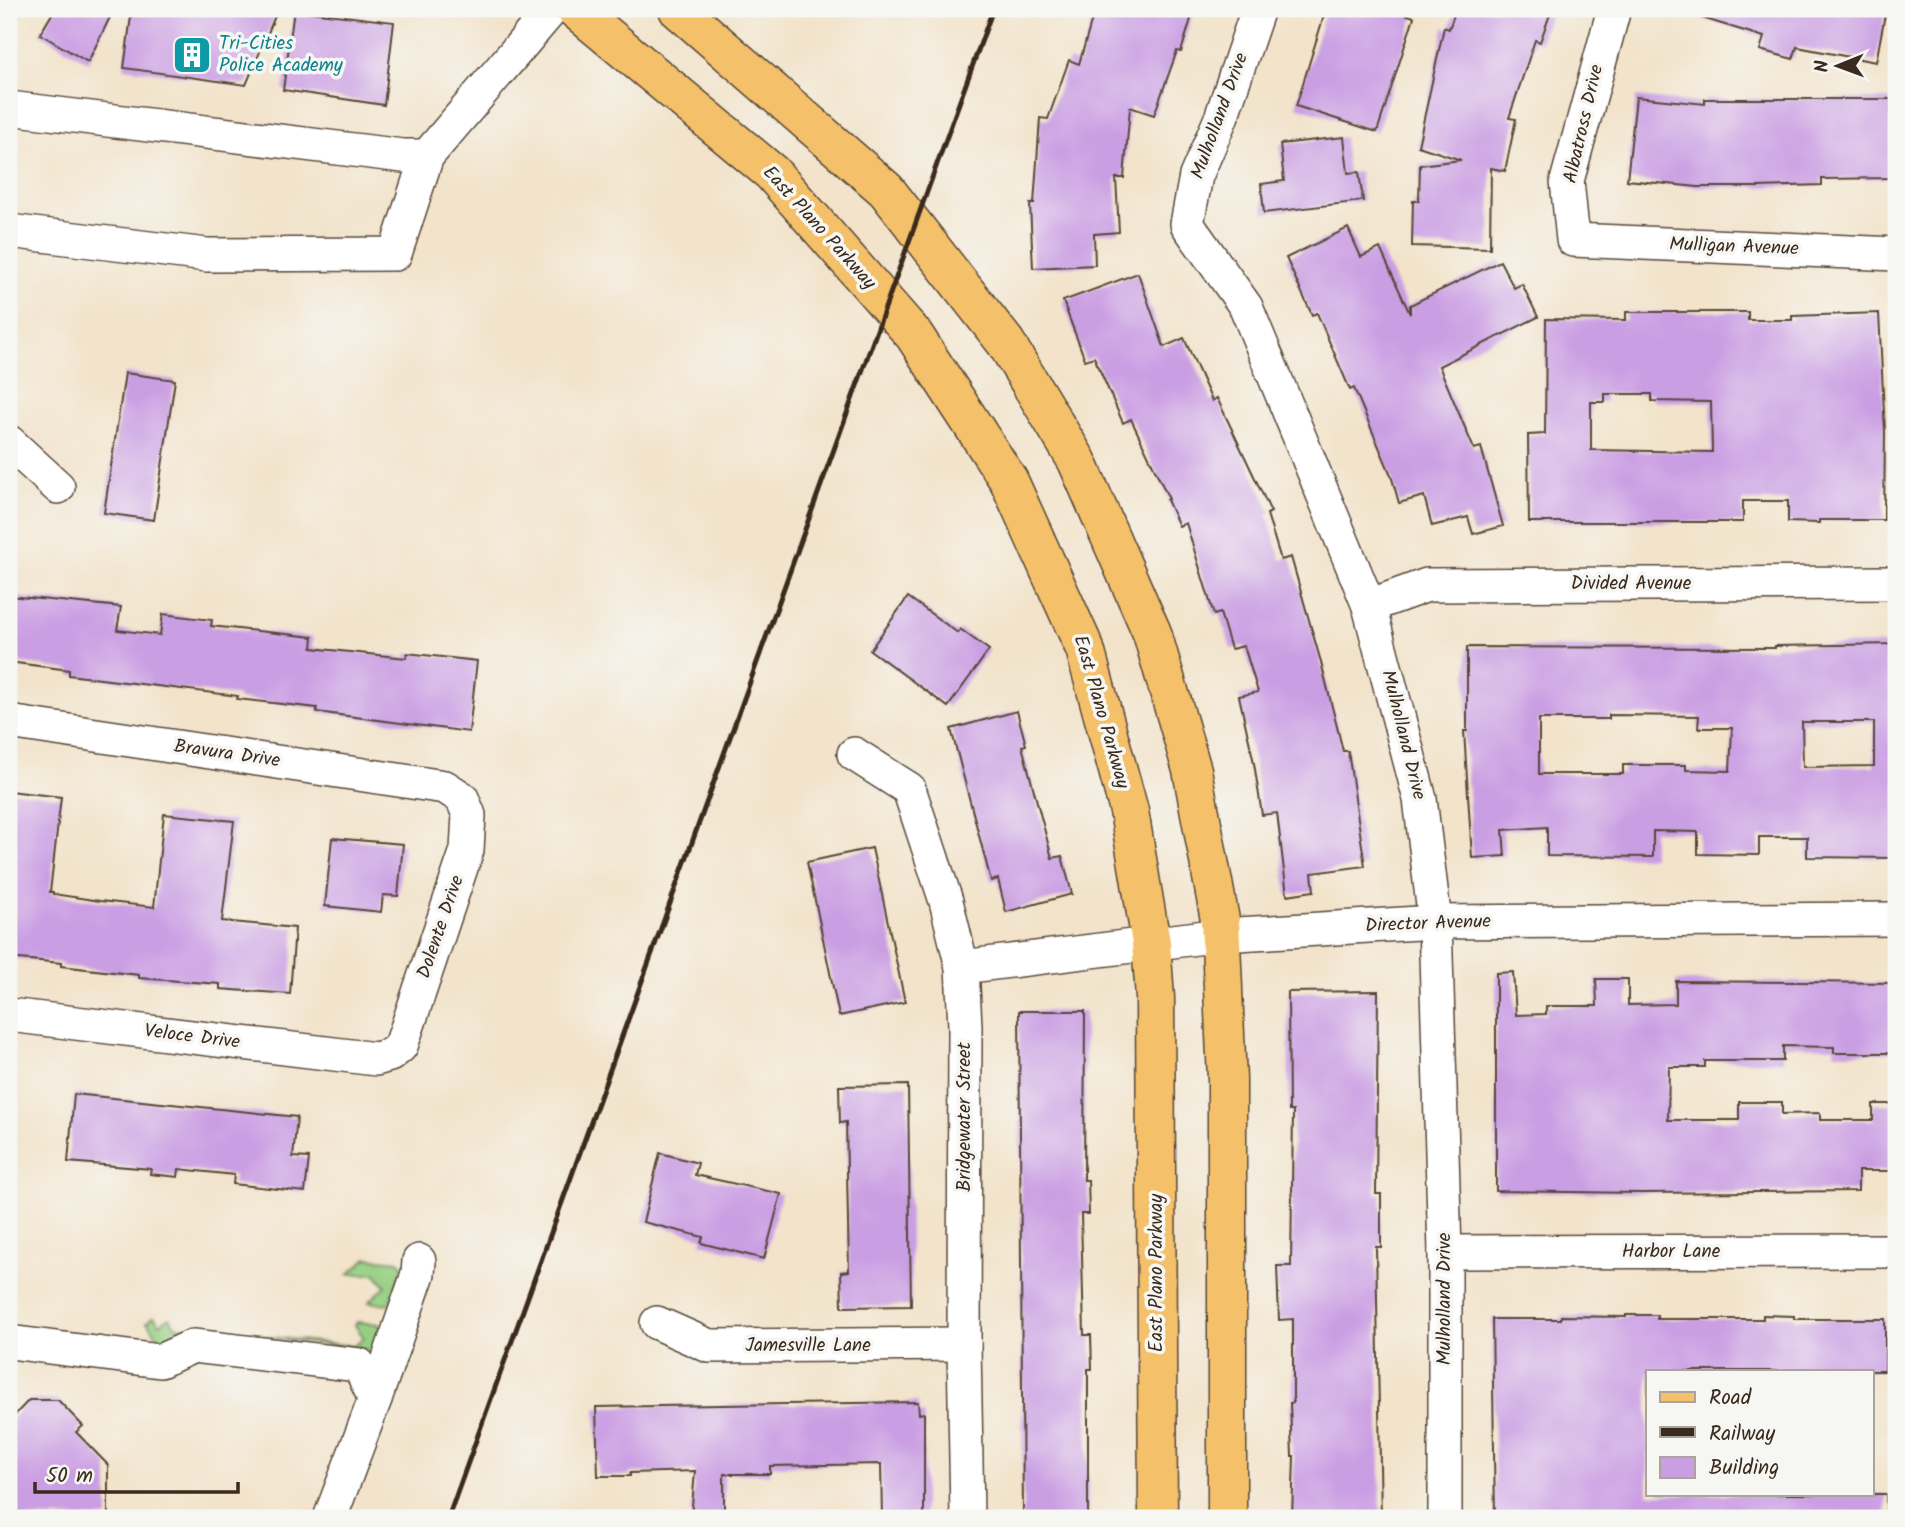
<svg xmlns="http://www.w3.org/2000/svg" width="1905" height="1527" font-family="Kalam,sans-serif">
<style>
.green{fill:#95cf82;stroke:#687c50;stroke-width:2}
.building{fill:#ca9ee3;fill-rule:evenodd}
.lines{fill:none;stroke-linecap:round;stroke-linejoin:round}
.minor-casing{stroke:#564638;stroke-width:36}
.major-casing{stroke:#564638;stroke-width:41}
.minor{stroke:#fff;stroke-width:33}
.major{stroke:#f4c16a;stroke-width:38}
.rail{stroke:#3b2a1e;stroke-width:5}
.labels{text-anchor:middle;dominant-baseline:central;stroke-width:7;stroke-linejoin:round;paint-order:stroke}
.culture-label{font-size:19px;fill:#0d838f;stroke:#f6f6f2;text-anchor:start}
.street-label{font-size:19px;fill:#3b2a1e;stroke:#f6f6f2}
</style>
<rect width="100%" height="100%" fill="#f6f6f2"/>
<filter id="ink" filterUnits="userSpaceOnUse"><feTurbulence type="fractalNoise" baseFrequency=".0143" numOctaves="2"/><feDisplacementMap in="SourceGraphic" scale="14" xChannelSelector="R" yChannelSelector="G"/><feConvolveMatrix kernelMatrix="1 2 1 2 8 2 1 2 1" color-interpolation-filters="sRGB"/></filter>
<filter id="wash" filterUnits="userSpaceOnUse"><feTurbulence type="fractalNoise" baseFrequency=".00686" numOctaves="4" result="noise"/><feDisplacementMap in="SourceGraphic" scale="28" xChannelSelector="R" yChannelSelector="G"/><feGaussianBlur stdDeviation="1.57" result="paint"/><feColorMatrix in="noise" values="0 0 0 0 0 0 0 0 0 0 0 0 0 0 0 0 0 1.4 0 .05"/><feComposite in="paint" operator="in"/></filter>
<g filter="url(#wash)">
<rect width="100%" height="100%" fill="#f2e3ca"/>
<g class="green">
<polygon points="367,1258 399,1261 403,1266 389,1305 369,1302 386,1286 376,1274 349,1274"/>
<path d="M154,1316L160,1324L169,1317L175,1326L354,1346L364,1338L355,1325L357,1322L379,1324L382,1330L375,1348L371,1350L187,1329C177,1331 173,1341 162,1343L147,1322Z"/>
</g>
<g id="blocks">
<g class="building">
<polygon points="55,9 114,9 88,62 40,34"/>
<polygon points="132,9 278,9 246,85 124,68"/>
<polygon points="1095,9 1194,9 1181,52 1177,51 1154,115 1130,107 1124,178 1116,178 1119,232 1094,234 1095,265 1033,268 1030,204 1034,204 1040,118 1048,119 1069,60 1079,64"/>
<polygon points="1326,9 1389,9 1414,17 1377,132 1296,106"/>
<polygon points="1456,9 1552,9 1540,42 1535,40 1509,118 1516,119 1505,171 1491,168 1490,248 1412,246 1413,201 1419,201 1420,165 1461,160 1418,146 1444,27 1449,29"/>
<polygon points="1689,9 1886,9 1876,62 1797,47 1793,59 1760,50 1764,37 1689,14"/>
<polygon points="294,10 394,22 384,105 283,90"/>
<polygon points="1636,97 1705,104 1705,99 1891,99 1892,178 1822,179 1822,185 1758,187 1698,187 1627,180"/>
<polygon points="1344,137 1348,173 1359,172 1363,201 1264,213 1261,184 1284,181 1280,144"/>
<polygon points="1348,228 1361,257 1380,248 1410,314 1410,305 1500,261 1514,288 1522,284 1538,317 1439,366 1474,449 1481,447 1503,526 1473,534 1468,517 1432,526 1424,496 1399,503 1391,475 1354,388 1350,390 1317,313 1312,315 1286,258"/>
<polygon points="1138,273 1164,347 1184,338 1212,401 1217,398 1271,512 1267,514 1281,560 1291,557 1321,662 1343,751 1348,751 1365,866 1312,873 1314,891 1287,895 1277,813 1262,815 1254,763 1239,696 1258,692 1244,646 1231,649 1220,613 1214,615 1186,523 1179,526 1167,500 1169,499 1131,419 1123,423 1094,357 1085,360 1063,301"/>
<path d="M1626,312H1748V320H1792V316L1879,313L1885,432L1884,520H1819V523L1788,522V501H1743V522H1529L1528,435L1545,434L1546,319L1626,320ZM1605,394H1652V401L1711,402L1712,452L1591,450V402H1605Z"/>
<polygon points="125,373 175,380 154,520 104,513"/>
<polygon points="9,596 121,607 117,630 160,635 163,614 212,620 211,626 313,637 312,648 406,658 407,653 477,661 469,732 317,712 317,708 237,699 238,696 69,675 69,670 9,662"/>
<polygon points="908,597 958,633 960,629 989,650 948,707 870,650"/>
<path d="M1896,644V858L1807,857V837H1759V855L1698,854V832L1653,831V857L1547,856V827L1503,830L1505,856L1472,858L1464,731H1467V647L1775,648V646ZM1609,715L1699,716L1698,728H1732L1730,771L1686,770V765H1623V774H1539V719H1609ZM1802,722H1874V766L1803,767Z"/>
<polygon points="1017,711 1026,745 1022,746 1052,858 1062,856 1072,894 1006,912 998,879 991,881 951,729"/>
<polygon points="9,791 61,797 50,892 53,892 53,894 100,901 154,907 164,814 234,821 222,921 295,928 290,994 220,989 220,984 139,978 139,975 61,966 61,963 9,958"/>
<polygon points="332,838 403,844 398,896 383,895 381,912 325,906"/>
<polygon points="872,848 905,1002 839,1016 807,862"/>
<polygon points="1513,972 1516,1015 1546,1014 1546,1006 1597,1006 1596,979 1628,979 1628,1005 1676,1004 1676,981 1896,983 1896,1053 1834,1053 1834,1047 1783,1046 1783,1061 1705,1061 1705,1067 1669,1067 1668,1120 1739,1120 1739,1102 1782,1102 1782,1114 1820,1113 1820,1120 1873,1120 1873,1104 1896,1104 1896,1171 1858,1171 1858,1191 1641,1193 1496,1191 1496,973"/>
<polygon points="1378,991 1376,1194 1381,1194 1381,1247 1376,1247 1381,1518 1292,1518 1294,1456 1292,1456 1290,1403 1293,1403 1293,1319 1279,1320 1277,1266 1291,1266 1293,1111 1289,1111 1288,992"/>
<polygon points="1019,1011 1085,1011 1084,1180 1088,1180 1089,1214 1081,1214 1084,1335 1091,1335 1092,1369 1088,1369 1088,1518 1023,1518"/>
<polygon points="908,1085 911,1306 842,1307 841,1272 849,1271 846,1122 840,1123 839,1086"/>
<polygon points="74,1094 297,1117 293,1157 309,1158 305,1192 233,1184 234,1175 179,1169 178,1177 150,1174 151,1169 68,1162"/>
<polygon points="660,1153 698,1163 695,1175 781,1194 764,1259 701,1243 703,1237 643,1222"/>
<polygon points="1626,1315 1657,1315 1657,1319 1763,1319 1763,1315 1794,1316 1794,1319 1885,1319 1885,1371 1648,1371 1648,1494 1886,1494 1886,1518 1495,1518 1492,1319 1561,1319 1561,1316 1626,1317"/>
<polygon points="29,1400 58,1400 83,1426 76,1432 108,1465 108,1518 9,1518 9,1421"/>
<polygon points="918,1402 919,1414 924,1413 924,1518 882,1518 881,1464 770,1466 770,1474 724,1474 724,1518 691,1518 695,1471 630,1473 630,1476 598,1476 596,1407"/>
</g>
</g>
</g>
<g filter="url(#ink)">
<use href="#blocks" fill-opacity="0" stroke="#564638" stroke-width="2"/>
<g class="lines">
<g class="minor-casing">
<g id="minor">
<polyline points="1258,9 1221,118 1196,176 1187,224 1246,307 1369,606 1420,799 1435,922 1445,1252 1445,1518"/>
<polyline points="1614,9 1567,181 1573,240 1896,254"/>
<polyline points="9,108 403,156 427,156 552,9"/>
<polyline points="9,231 207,255 395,254 427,156"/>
<polyline points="9,442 58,487"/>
<polyline points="1369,606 1427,585 1896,583"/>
<polyline points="9,722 445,787 462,798 469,815 467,850 401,1046 390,1055 376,1059 9,1015"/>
<polyline points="854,754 909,789 946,901 962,967 965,1026 964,1344 967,1518"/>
<polyline points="962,967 1221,935 1435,922 1896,919"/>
<polyline points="1445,1252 1896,1251"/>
<polyline points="657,1323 709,1346 964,1344"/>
<polyline points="9,1342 160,1361 193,1346 359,1365 375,1399 330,1518"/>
<polyline points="375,1399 418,1274 419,1261"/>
</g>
</g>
<g class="major-casing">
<g id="major">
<polyline points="575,9 772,173 914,335 1009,481 1085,649 1129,811 1151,943 1155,998 1158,1518"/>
<polyline points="678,9 886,190 1006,343 1077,461 1152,633 1192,770 1220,920 1227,1080 1227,1518"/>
</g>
</g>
<use href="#minor" class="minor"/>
<use href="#major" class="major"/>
<polyline class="rail" points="448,1518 993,9"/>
</g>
</g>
<defs>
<g id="building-square" transform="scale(2.0125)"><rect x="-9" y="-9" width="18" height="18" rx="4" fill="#0f9aa8" stroke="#f6f6f2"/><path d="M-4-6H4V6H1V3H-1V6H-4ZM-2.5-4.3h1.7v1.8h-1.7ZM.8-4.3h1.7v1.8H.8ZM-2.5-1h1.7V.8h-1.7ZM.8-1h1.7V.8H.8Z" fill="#fff"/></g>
</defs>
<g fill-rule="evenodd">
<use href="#building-square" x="192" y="55"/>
</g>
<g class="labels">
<g class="culture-label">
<text x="219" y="44">Tri-Cities<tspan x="219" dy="22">Police Academy</tspan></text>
</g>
<g class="street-label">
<text transform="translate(1220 116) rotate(-70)">Mulholland Drive</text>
<text transform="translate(1584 124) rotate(-77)">Albatross Drive</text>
<text transform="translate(819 228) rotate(48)">East Plano Parkway</text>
<text transform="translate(1734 247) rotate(2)">Mulligan Avenue</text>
<text x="1631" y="584">Divided Avenue</text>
<text transform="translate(1101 712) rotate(74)">East Plano Parkway</text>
<text transform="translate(1403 735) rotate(76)">Mulholland Drive</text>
<text transform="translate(227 754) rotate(8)">Bravura Drive</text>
<text transform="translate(1428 924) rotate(-2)">Director Avenue</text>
<text transform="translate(441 927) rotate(-71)">Dolente Drive</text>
<text transform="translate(192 1037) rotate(7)">Veloce Drive</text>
<text transform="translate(965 1117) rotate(-90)">Bridgewater Street</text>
<text x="1671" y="1252">Harbor Lane</text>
<text transform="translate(1157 1273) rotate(-90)">East Plano Parkway</text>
<text transform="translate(1445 1299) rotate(-90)">Mulholland Drive</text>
<text x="808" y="1346">Jamesville Lane</text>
</g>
</g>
<rect width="1905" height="1527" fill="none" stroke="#f6f6f2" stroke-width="35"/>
<rect x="1646" y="1370" width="228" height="126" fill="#f6f6f2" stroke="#aba49d" stroke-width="2"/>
<rect x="1660" y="1392" width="35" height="10" fill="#f4c16a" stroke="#aba49d" stroke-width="2"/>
<text x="1709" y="1404" font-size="21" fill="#3b2a1e">Road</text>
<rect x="1660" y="1427" width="35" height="10" fill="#3b2a1e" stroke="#aba49d" stroke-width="2"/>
<text x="1709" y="1440" font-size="21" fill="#3b2a1e">Railway</text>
<rect x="1660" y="1457" width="35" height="21" fill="#ca9ee3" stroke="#aba49d" stroke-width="2"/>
<text x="1709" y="1474" font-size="21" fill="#3b2a1e">Building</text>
<g transform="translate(1838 66) rotate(269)" stroke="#f6f6f2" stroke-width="5" paint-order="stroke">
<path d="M0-5L12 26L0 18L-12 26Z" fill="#3b2a1e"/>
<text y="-10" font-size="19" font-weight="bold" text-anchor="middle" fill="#3b2a1e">N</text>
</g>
<path d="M35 1482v10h203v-10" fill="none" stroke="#3b2a1e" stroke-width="3.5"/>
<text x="46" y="1482" font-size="21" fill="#3b2a1e" stroke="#f6f6f2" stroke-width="5" paint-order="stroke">50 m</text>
</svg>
